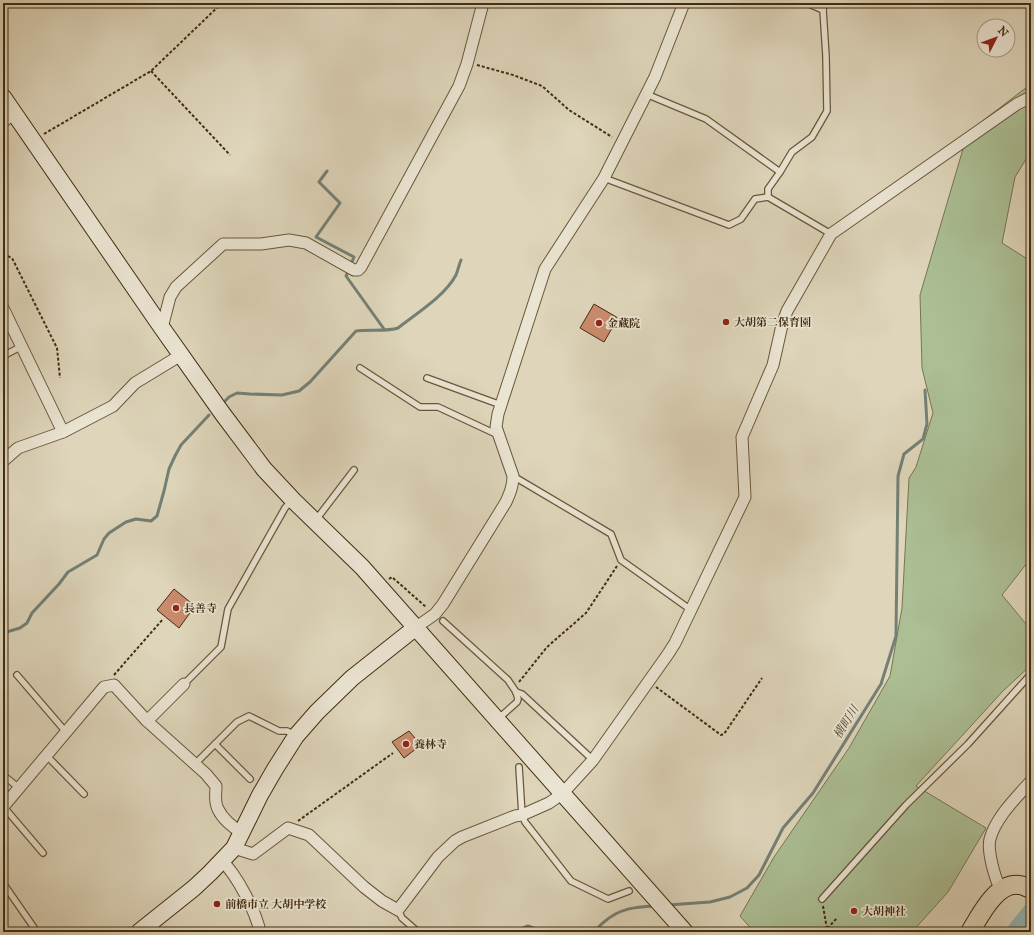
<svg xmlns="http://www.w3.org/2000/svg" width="1034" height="935" font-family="'IM FELL Great Primer','Noto Serif JP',serif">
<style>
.green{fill:#abbe94;stroke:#767652}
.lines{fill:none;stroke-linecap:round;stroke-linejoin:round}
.stream{stroke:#748075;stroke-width:3}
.river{stroke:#95b7b7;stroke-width:18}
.building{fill:#ca8b6d;stroke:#422d11}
.lane-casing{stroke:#69573b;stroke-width:8}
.street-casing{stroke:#69573b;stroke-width:13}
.secondary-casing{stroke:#422d11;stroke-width:18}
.primary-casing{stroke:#422d11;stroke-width:20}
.path{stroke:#422d11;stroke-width:2;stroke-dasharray:3 2;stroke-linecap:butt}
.lane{stroke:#eae4d2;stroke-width:5.5}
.street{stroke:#eae4d2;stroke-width:11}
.secondary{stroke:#eae4d2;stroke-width:16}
.primary{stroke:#ded5ba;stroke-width:18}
.poi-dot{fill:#8f2418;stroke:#eae4d2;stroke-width:1.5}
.labels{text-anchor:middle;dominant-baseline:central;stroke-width:3.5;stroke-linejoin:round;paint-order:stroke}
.poi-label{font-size:11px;font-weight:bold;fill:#422d11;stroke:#eae4d2;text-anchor:start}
.water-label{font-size:12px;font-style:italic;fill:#534932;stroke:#eae4d2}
</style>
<rect width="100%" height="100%" fill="#ded5ba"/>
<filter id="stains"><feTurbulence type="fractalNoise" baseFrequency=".005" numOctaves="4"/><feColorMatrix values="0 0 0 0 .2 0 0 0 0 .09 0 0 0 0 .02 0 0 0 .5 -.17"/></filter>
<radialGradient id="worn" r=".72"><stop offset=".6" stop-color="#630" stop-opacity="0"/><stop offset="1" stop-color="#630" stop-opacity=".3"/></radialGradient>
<polygon class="green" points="1031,84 1031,151 1015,177 1002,243 1029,260 1031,258 1031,558 1002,595 1031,630 1031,665 1003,691 916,786 986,828 948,892 912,932 754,932 740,916 774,857 849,748 890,676 902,608 909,478 916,467 933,413 922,368 920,295 968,132"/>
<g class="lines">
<g class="stream">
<polyline points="327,171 319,182 340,203 316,237 354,257 351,264"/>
<polyline points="349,270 346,276 384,329"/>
<path d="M223,403L229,397L237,393L250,394L282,395L299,391L310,382L356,331C369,329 387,332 398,328C417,313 444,297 456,275C458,270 459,265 461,260"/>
<polyline points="3,633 20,628 27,623 32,613 59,584 68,572 97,555 104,539 109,533 126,522 136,519 151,521 157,516 164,491 169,469 175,456 181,445 209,415"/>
<polyline points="668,905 710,902 730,897 747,888 759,875 783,828 813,793 881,684 896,636 898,476 904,454 923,439 927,424 925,390"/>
<polyline points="513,932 528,926 545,932"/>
<path d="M596,932C598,927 600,925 604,922C620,908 635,907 655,906"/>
</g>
<polyline class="river" points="1015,932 1031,912"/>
</g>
<g class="building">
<polygon points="594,304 618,318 604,342 580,328"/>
<polygon points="174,589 195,606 179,628 157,610"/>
<polygon points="409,731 421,745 404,758 392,742"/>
</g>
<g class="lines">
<g class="lane-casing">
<g id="lane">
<polyline points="807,3 823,10"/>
<polyline points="646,94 706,119 780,172"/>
<polyline points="604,178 729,225 741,219 755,199 768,197 831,234"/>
<polyline points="768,197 768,189 780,172 792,152 812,137 827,111 826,56 823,10 824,3"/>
<polyline points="3,356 22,346"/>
<polyline points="360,368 420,407 438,407 498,435"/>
<polyline points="427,378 501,405"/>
<polyline points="513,476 611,534 621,560 691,610"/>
<polyline points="315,521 354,470"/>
<polyline points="443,621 508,680 516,692 518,699 517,702 498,719"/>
<polyline points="17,675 66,732"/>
<polyline points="184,684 221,647 228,609 285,508 291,501"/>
<polyline points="516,692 522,694 593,760"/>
<polyline points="215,744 250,779"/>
<polyline points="46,755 84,794"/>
<polyline points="195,764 237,722 249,716 279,731 287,731 295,735"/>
<polyline points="519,767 522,815 525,822 571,881 608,899 629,891"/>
<polyline points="3,775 19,788"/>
<polyline points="3,806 43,853"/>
<polyline points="3,883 37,932"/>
<polyline points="822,899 906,805 968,744 1031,674"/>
<polyline points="398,910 402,918 418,932"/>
</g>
</g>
<g class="street-casing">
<g id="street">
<polyline points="3,122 14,113"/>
<polyline points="3,308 63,432"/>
<polyline points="162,328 170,297 176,287 223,244 261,244 289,240 306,243 354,270 358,270 361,267 459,86 467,64 483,3"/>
<polyline points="3,461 18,448 63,432 113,406 135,383 181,355"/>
<path d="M415,628L435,614L443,604L506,502C510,493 513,486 513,476L496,427L498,414L545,269L604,178L655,77L684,3"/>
<polyline points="147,721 184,684"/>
<path d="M3,807L104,687L114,685L147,721L206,774L216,786C216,793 214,802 218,809C222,818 232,827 241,832"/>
<polyline points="234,848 253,854 288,828 309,835 364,887 382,901 398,910 438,857 455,841 462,837 515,816 522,815 549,803 562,794 593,760 668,654 675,643 745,497 742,437 773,365 782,325 787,311 831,234 1017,104 1031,97"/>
<path d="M222,861C237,875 256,912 260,932"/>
<path d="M1001,890C995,879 987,851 990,839C996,817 1016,798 1031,781"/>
</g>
</g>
<g class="secondary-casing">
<g id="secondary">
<polyline points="3,97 162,328 222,413 264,469 293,500 362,567 685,932"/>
<polyline points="139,932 194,888 210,873 234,848 260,795 275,769 296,736 317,712 352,678 415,628"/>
</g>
</g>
<g class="primary-casing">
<path id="primary" d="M970,932C980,916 996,882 1019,885C1023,885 1027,888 1031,889"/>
</g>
<g class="path">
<polyline points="477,65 513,75 542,86 569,110 612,137"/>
<polyline points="151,71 230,155"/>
<polyline points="44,134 151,71 222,3"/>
<polyline points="3,255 5,255 12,258 57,348 60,378"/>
<polyline points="389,579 392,577 426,607"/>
<polyline points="114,675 163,619"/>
<polyline points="519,682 547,647 586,613 617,566"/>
<polyline points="656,687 721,735 724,734 762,678"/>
<polyline points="298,821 393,753"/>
<polyline points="823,906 827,929"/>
<polyline points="824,932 837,918"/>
</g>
<use href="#lane" class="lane"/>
<use href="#street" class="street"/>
<use href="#secondary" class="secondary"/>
<use href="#primary" class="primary"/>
</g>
<g class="poi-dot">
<circle cx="726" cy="322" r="4"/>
<circle cx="599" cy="323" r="4"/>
<circle cx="176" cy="608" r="4"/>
<circle cx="406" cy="744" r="4"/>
<circle cx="217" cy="904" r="4"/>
<circle cx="854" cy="911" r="4"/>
</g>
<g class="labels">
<g class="poi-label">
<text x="734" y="322">大胡第二保育園</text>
<text x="607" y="323">金蔵院</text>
<text x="184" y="608">長善寺</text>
<text x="414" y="744">養林寺</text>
<text x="225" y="904">前橋市立 大胡中学校</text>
<text x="862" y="911">大胡神社</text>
</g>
<g class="water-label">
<text transform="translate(846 722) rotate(-58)">横町川</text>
</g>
</g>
<rect width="1034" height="935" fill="none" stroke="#ded5ba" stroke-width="16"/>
<rect x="4" y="4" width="1026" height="927" fill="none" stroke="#422d11" stroke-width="2"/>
<rect x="8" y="8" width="1018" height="919" fill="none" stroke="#422d11"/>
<g transform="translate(996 38) rotate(48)"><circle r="19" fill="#eae4d2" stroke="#a79b85"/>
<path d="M0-3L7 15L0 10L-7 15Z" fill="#8f2418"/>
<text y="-6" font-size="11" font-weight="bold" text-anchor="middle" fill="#422d11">N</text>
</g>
<rect width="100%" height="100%" filter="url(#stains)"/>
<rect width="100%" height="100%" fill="url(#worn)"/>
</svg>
